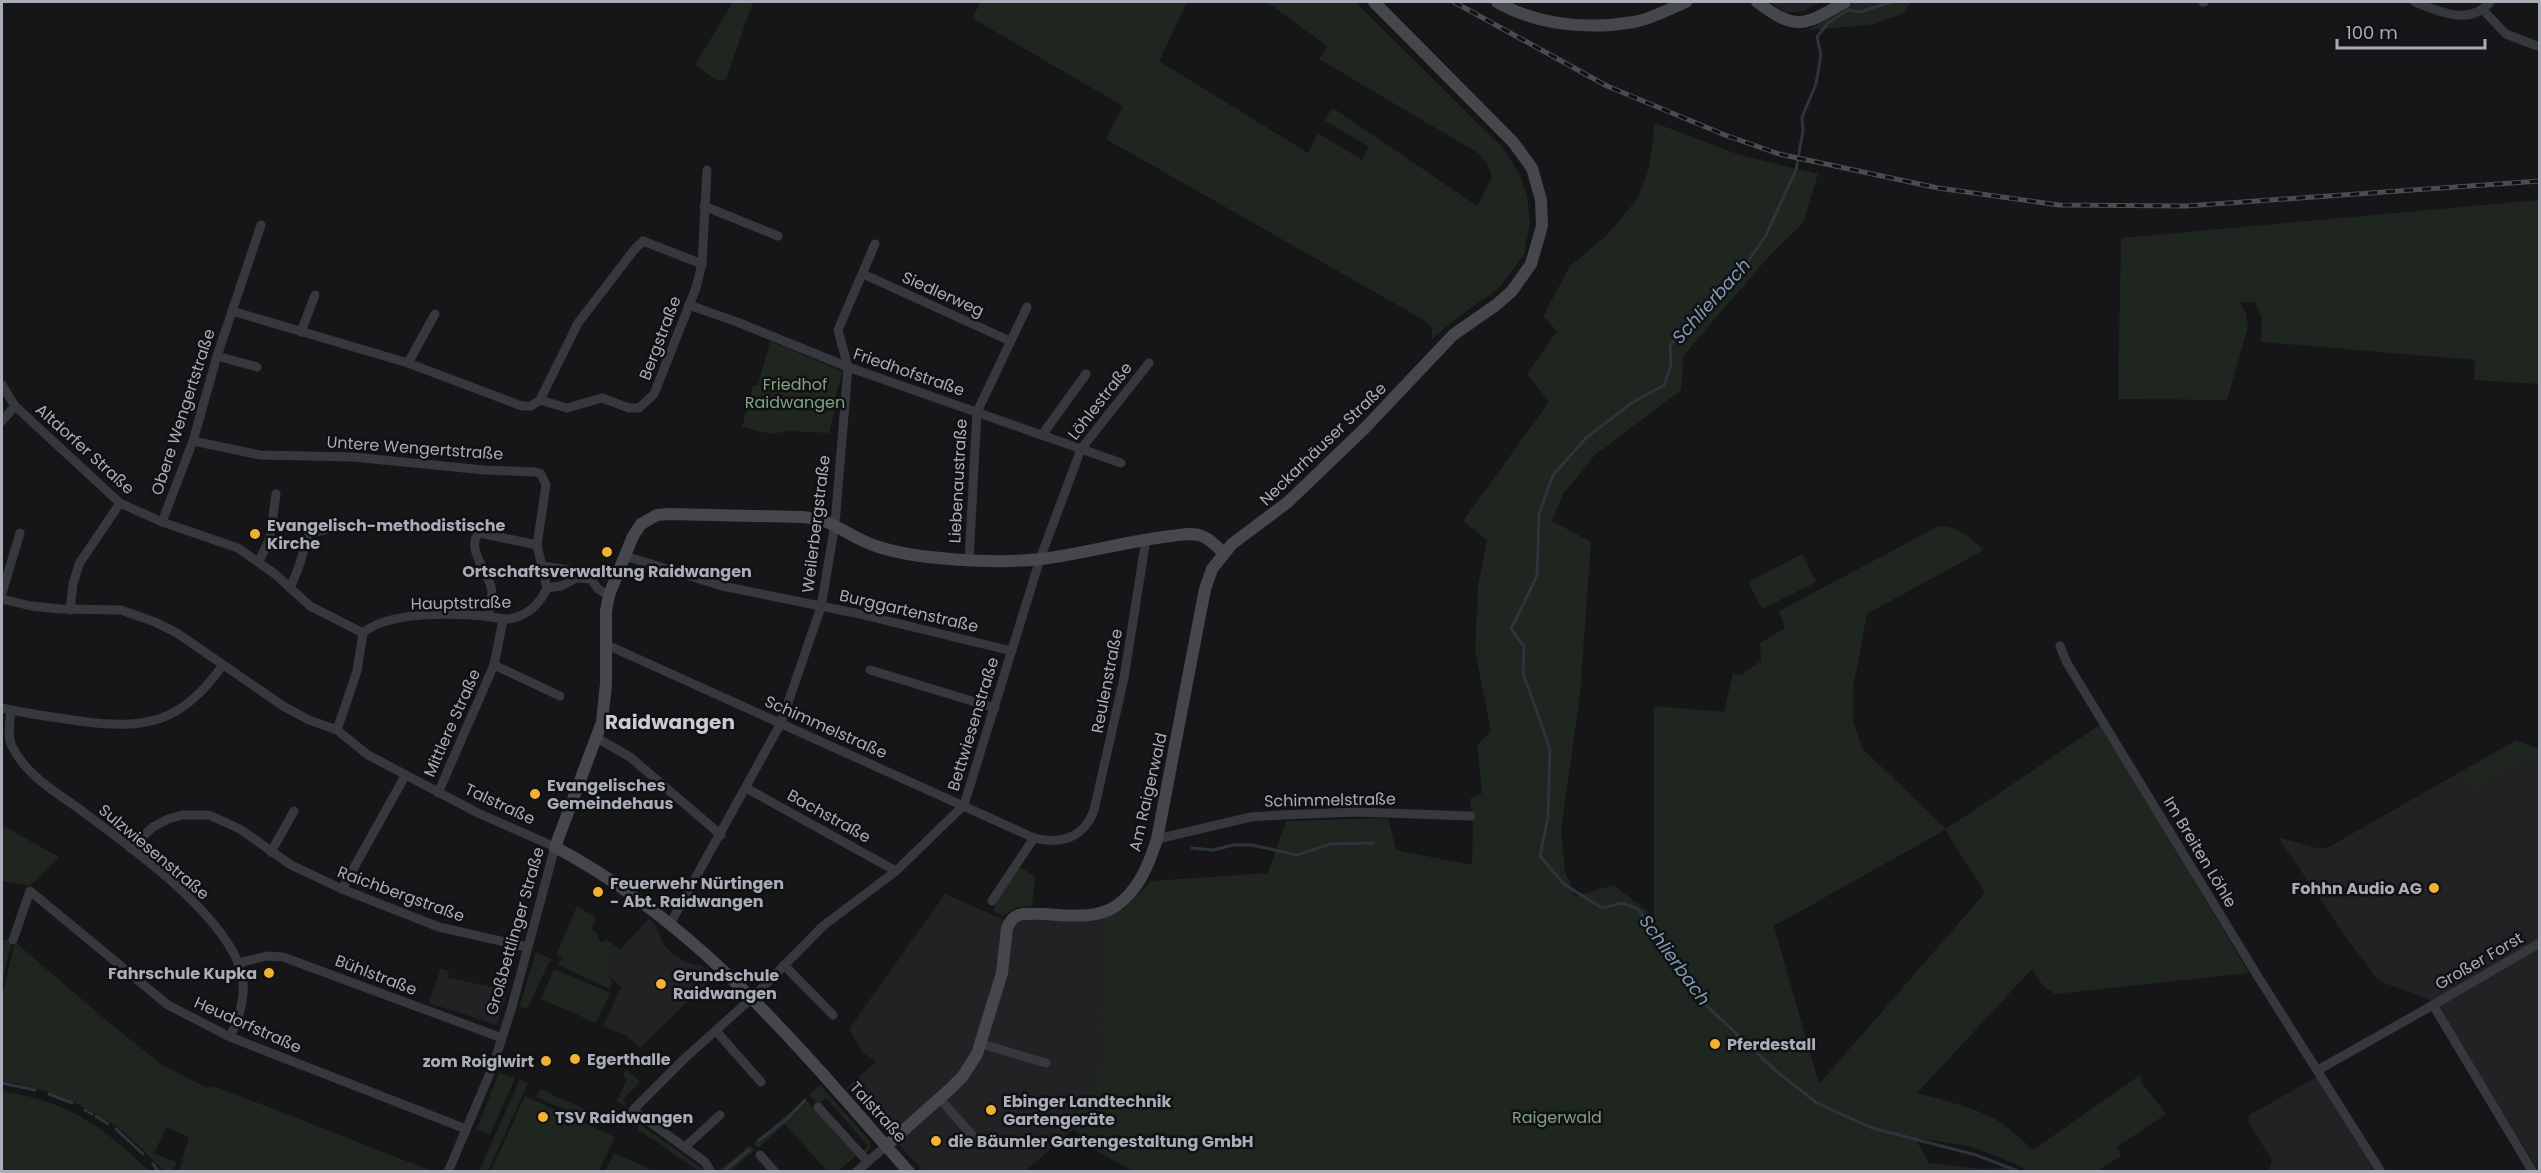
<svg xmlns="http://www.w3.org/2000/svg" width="2541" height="1173" font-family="Poppins,sans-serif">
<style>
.built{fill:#222225}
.green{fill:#1e261f;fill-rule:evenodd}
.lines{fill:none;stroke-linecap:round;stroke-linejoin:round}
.stream{stroke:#2c353c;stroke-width:3}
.street{stroke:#37383d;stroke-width:9}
.secondary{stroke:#45474d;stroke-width:12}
.rail-casing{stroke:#4a4c52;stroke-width:5}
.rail{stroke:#111113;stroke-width:3;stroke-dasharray:9;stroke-linecap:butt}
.poi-dot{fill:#f2b134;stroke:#111113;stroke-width:2}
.labels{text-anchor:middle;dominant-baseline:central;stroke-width:5;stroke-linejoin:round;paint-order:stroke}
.street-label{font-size:16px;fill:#a8adb8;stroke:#111113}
.park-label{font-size:16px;fill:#7fa381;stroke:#111113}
.poi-label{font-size:16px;font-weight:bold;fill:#a8adb8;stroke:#111113;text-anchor:start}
.water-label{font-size:18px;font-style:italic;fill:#7f9bb3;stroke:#111113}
.quarter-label{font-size:20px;font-weight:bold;fill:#c9ccd4;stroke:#111113}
</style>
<rect width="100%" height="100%" fill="#161618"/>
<g class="built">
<polygon points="1769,2 1821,2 1804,11 1786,13"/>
<polygon points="2516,740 2539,749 2539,1171 2442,1015 2431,1000 2379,981 2343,933 2278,837 2317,848 2327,848"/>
<polygon points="945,894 1014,924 1025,918 1090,921 1104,918 1097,1031 1103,1053 1074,1129 1025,1171 923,1171 847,1087 876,1062 862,1052 849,1029"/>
<polygon points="649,919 655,924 663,944 674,955 686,962 702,966 713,977 640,1048 627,1036 603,1026 621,987 605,972 607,963"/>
<polygon points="441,968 449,971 448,978 493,987 494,983 503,985 501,993 506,995 497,1025 429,1003"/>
<polygon points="2317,1077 2374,1171 2269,1171 2272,1160 2248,1122 2249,1115"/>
</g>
<g class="green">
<polygon points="733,2 753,2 726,79 718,81 695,65"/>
<polygon points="981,2 1187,2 1159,61 1308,153 1318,133 1362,160 1369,147 1324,120 1333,108 1477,206 1492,178 1488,164 1478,153 1319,59 1327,46 1267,2 1355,2 1502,147 1520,175 1527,196 1530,223 1524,255 1498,289 1459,316 1432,339 1432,327 1422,319 1106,139 1123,106 972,18"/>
<polygon points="1856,2 1911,2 1902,14 1871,25 1808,30"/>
<path d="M1655,123L1740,155L1818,174L1803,223L1770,255L1684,355L1681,390L1595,455L1563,494L1552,521L1591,542L1580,695L1561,830L1565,872L1575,896L1614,885L1654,917V706L1724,712L1733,673L1741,675L1761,661L1760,643L1785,628L1779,611L1939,526C1960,527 1969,537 1984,550L1867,614L1853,688V721L1862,748L1946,829L2101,724L2249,973L2055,994L2043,986L2032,969L1917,1093C1942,1100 1970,1106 1993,1118C2008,1126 2021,1139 2033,1150L2140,1075L2141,1082L2166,1114L2117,1147L2121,1156L2096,1172L2027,1171L2016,1164L1969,1146L1915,1138L1929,1163L1981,1169L2006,1168L2012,1171L1135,1172L1098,1152L1074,1129L1103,1053L1097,1031L1104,918L1125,908L1151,881L1268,873L1286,821L1388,818L1396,850L1472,865L1473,825L1470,799L1482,793L1477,745L1491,731L1475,650L1478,586L1487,540L1463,521L1549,402L1527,374L1557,331L1543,316L1570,266L1607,235L1637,199L1649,169ZM1945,830L1985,893L1819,1084L1774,926Z"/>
<polygon points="2539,200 2539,384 2474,380 2475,360 2261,342 2262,319 2255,302 2240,302 2246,314 2248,327 2227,400 2118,399 2121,238"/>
<polygon points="770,341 839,370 842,373 834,401 836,404 829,433 789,431 771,434 742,427 753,385 758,386"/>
<polygon points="1802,554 1816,582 1762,609 1748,582"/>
<polygon points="2518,742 2538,750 2535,758 2530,756 2474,790 2463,772"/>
<polygon points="2,810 4,812 2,825 59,857 30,886 2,881"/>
<polygon points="1019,867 1035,876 1032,906 1017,907 1003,916 994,912 996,901"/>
<polygon points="577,906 596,918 591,929 599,935 598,939 602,943 606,939 620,949 607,963 610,967 605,972 613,982 610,989 558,965 562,958 556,955"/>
<polygon points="2,940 12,940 3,979 2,979"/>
<path d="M15,942L106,1020L162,1065L207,1088L214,1086L432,1171H179L189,1137L166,1127L154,1154L177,1162L173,1171H164C149,1157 134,1139 117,1127C83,1103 42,1087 2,1081V997Z"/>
<polygon points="536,952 553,960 549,962 528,1007 523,1009 520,1005"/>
<polygon points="554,969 610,993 596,1023 541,999"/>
<polygon points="626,1069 640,1082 623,1100 627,1107 617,1101 627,1079 623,1076"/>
<polygon points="499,1072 515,1078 490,1135 477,1129"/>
<polygon points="520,1079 528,1083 488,1171 479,1171"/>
<polygon points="820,1085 870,1141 870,1148 866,1154 863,1151 868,1146 826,1098 819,1104 809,1095"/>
<polygon points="540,1089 600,1116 596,1124 536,1097"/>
<path d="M2,1091C69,1102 101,1125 149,1171H2Z"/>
<polygon points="525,1096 615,1137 599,1171 491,1171"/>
<polygon points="805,1099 856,1156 838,1171 827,1171 785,1124 758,1148 754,1143"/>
<polygon points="630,1117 706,1171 698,1171 660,1144 638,1130 638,1126 625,1118"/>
<polygon points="749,1146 755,1150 730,1171 718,1171"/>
<polygon points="614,1153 654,1171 605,1171"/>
</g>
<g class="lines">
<g class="stream">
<polyline points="1891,2 1860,12 1848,10 1828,23 1817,37 1821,55 1816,84 1802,117 1803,131 1796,170 1766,235 1745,266 1670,345 1671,365 1664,385 1630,404 1586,438 1553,475 1539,514 1537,576 1511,629 1524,646 1523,673 1550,749 1548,817 1540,856 1564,884 1602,908 1622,903 1638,909 1707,1006 1775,1070 1817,1103 1872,1128 1976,1155 2020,1172"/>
<polyline points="1192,848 1213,850 1233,845 1252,845 1297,855 1331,844 1373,843"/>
<polyline points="2,1083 35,1090"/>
<polyline points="49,1094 72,1103"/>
<polyline points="85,1110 92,1114"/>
<polyline points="96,1116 108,1124"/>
<polyline points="116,1129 143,1154"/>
<polyline points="758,1141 788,1118 805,1100"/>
<polyline points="153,1164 159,1172"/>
<polyline points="723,1172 749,1150"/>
</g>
<g class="street">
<polyline points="2203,2 2204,2"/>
<path d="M2415,2C2439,12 2470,26 2490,2"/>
<polyline points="2483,10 2506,34 2540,47"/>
<polyline points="704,206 778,236"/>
<polyline points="863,274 1010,341"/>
<polyline points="689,305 737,322 848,367 1121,463"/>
<polyline points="232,311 408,363 522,406 531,406 540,400 578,323 634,250 643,241 702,264"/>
<polyline points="301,332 315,295"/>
<polyline points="217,356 257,367"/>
<polyline points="408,363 435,314"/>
<polyline points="2,385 15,406 120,503 162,522 238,548 275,574 310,606 363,633"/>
<polyline points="540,400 567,408 602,398 629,408 639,408 654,394 696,288 702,264 707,170"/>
<polyline points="2,421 15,406"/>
<polyline points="1042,435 1086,374"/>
<polyline points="193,441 260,455 353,457 484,470 535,472 541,474 546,485 537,545 547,588"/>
<polyline points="162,522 193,441 217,356 261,225"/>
<polyline points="625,556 722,586 855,613 1012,651"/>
<polyline points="969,560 977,412 1027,307"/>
<polyline points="259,561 270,538 276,494"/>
<polyline points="543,566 569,570 576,578"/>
<polyline points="591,579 601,570 618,574"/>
<polyline points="290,588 298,569 309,534 328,529"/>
<polyline points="2,593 20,533"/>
<polyline points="2,599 31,606 61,609 121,610 155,622 177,633 283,706 309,720 337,730 368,755 478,813 555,847 511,1010 493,1066 448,1172"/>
<polyline points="70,610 73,584 79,564 120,503"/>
<path d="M488,617C490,607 494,597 491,587C488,573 464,545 480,533L537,545"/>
<path d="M605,644L1034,838C1060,845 1084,838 1094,810L1124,678L1146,539"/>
<polyline points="2060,646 2067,663 2257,975 2381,1172"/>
<polyline points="494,665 560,696"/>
<polyline points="870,670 995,708"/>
<path d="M2,708C27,714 53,717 79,721C146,730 182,723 222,666"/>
<path d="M11,710C10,721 7,736 12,746C25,774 54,791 78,808C128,845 213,905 238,962C249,988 241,1014 230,1037"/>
<path d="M337,730L357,671L363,633C388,611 454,613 486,616C499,618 509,622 522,615C533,610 542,599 547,588L561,586L576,578L591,579L598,589L609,595"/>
<polyline points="597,738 630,757 721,835"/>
<polyline points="746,788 896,871"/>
<polyline points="438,793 494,665 503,620"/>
<polyline points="1157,839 1251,817 1281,815 1357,812 1471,816"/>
<polyline points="130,848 153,827 168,819 183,815 209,815 240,829 291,865 342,889 439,927 527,947"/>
<polyline points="271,852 294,811"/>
<polyline points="342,889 405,776"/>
<polyline points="992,901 1034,838"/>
<polyline points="670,924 781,723 821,607 835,524 848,367 838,330 875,244"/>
<polyline points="13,940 30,891 168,1005 230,1037 466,1129"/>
<polyline points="238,963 267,956 283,957 502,1038"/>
<polyline points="784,965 833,1015"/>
<polyline points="2433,1005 2540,943"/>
<polyline points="716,1031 761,1082"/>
<polyline points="982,1044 1046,1063"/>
<polyline points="2318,1070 2433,1005 2533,1172"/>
<polyline points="940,1099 979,1143"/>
<polyline points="818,1107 868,1162"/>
<polyline points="685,1147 720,1115"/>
<polyline points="760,1155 775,1172"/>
<polyline points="711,1172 705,1162 633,1110 684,1059 753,997 823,926 896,871 964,805 1040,559 1081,449 1149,363"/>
<polyline points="856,1172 886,1146"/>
</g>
<g class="secondary">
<path d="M1497,2C1537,25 1588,30 1634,22C1651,19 1669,9 1686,2"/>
<path d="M1757,2C1797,32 1805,25 1845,2"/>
<path d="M886,1146L950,1089L963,1076L977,1054L1002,973L1007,928C1009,923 1013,917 1019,915C1026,913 1035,914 1043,914C1067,915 1095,920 1116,906C1139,890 1149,864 1157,839L1205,589L1212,569L1232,544L1288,502L1365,428L1453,335L1496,305L1512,291L1531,264L1542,226L1541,200L1532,168L1513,142L1374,2"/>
<path d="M909,1172C803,1052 699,923 555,847L602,722L606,684V611L609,595L633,536L641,524L657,515L669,514L803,517C836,520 845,535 873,545C913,560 998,564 1041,559C1084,554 1127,541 1171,536C1181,535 1192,532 1202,536C1211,540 1217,546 1223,553"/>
</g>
<g class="rail-casing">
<polyline id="rail" points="1454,2 1607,86 1725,135 1779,154 1938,188 2059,205 2186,206 2540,181"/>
</g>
<use href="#rail" class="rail"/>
</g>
<g class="poi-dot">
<circle cx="255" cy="534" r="6"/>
<circle cx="607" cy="552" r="6"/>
<circle cx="535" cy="794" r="6"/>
<circle cx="2434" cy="888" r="6"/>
<circle cx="598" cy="892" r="6"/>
<circle cx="269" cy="973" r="6"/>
<circle cx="661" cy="984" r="6"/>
<circle cx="1715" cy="1044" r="6"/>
<circle cx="575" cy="1059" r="6"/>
<circle cx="546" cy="1061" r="6"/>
<circle cx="991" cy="1110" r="6"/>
<circle cx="543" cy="1117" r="6"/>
<circle cx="936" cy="1141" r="6"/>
</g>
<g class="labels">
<g class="street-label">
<text transform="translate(943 294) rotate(24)">Siedlerweg</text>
<text transform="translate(660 338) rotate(-69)">Bergstraße</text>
<text transform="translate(909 372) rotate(19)">Friedhofstraße</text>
<text transform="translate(1100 401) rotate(-52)">Löhlestraße</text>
<text transform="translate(183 412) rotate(-72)">Obere Wengertstraße</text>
<text transform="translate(1323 444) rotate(-44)">Neckarhäuser Straße</text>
<text transform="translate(415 448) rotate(4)">Untere Wengertstraße</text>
<text transform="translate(85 449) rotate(42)">Altdorfer Straße</text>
<text transform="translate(958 481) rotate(-87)">Liebenaustraße</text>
<text transform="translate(816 524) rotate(-83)">Weilerbergstraße</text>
<text transform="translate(461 603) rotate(-1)">Hauptstraße</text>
<text transform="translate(909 611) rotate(13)">Burggartenstraße</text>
<text transform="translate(1107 681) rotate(-79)">Reulenstraße</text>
<text transform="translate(452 723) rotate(-66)">Mittlere Straße</text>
<text transform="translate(973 724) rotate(-73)">Bettwiesenstraße</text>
<text transform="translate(826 727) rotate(24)">Schimmelstraße</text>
<text transform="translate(1148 792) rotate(-77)">Am Raigerwald</text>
<text transform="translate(1330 800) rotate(-1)">Schimmelstraße</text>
<text transform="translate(500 804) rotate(25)">Talstraße</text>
<text transform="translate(829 816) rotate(29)">Bachstraße</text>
<text transform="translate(154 852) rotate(40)">Sulzwiesenstraße</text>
<text transform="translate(2200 852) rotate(59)">Im Breiten Löhle</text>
<text transform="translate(401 894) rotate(20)">Raichbergstraße</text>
<text transform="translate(515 931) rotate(-74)">Großbettlinger Straße</text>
<text transform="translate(2479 961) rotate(-30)">Großer Forst</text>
<text transform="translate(376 975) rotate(21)">Bühlstraße</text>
<text transform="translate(248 1025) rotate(24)">Heudorfstraße</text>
<text transform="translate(878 1112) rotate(48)">Talstraße</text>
</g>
<g class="park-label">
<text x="795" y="384">Friedhof<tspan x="795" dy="18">Raidwangen</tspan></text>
<text x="1557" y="1117">Raigerwald</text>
</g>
<g class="poi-label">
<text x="267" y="525">Evangelisch-methodistische<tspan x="267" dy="18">Kirche</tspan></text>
<text x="607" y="571" text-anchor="middle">Ortschaftsverwaltung Raidwangen</text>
<text x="547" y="785">Evangelisches<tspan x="547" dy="18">Gemeindehaus</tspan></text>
<text x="610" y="883">Feuerwehr Nürtingen<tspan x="610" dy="18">- Abt. Raidwangen</tspan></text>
<text x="2422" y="888" text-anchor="end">Fohhn Audio AG</text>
<text x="257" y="973" text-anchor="end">Fahrschule Kupka</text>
<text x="673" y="975">Grundschule<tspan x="673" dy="18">Raidwangen</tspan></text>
<text x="1727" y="1044">Pferdestall</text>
<text x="587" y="1059">Egerthalle</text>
<text x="534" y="1061" text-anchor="end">zom Roiglwirt</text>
<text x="1003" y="1101">Ebinger Landtechnik<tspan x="1003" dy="18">Gartengeräte</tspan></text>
<text x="555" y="1117">TSV Raidwangen</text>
<text x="948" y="1141">die Bäumler Gartengestaltung GmbH</text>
</g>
<g class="water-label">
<text transform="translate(1711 301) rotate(-48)">Schlierbach</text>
<text transform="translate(1675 960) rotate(54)">Schlierbach</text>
</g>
<g class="quarter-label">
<text x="670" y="722">Raidwangen</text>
</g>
</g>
<rect width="2541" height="1173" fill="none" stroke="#a8adb8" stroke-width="6"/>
<path d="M2337 39v9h148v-9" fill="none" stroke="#a8adb8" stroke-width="3"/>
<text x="2346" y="39" font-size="18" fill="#a8adb8" stroke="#111113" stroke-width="4.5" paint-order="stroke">100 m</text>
</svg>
